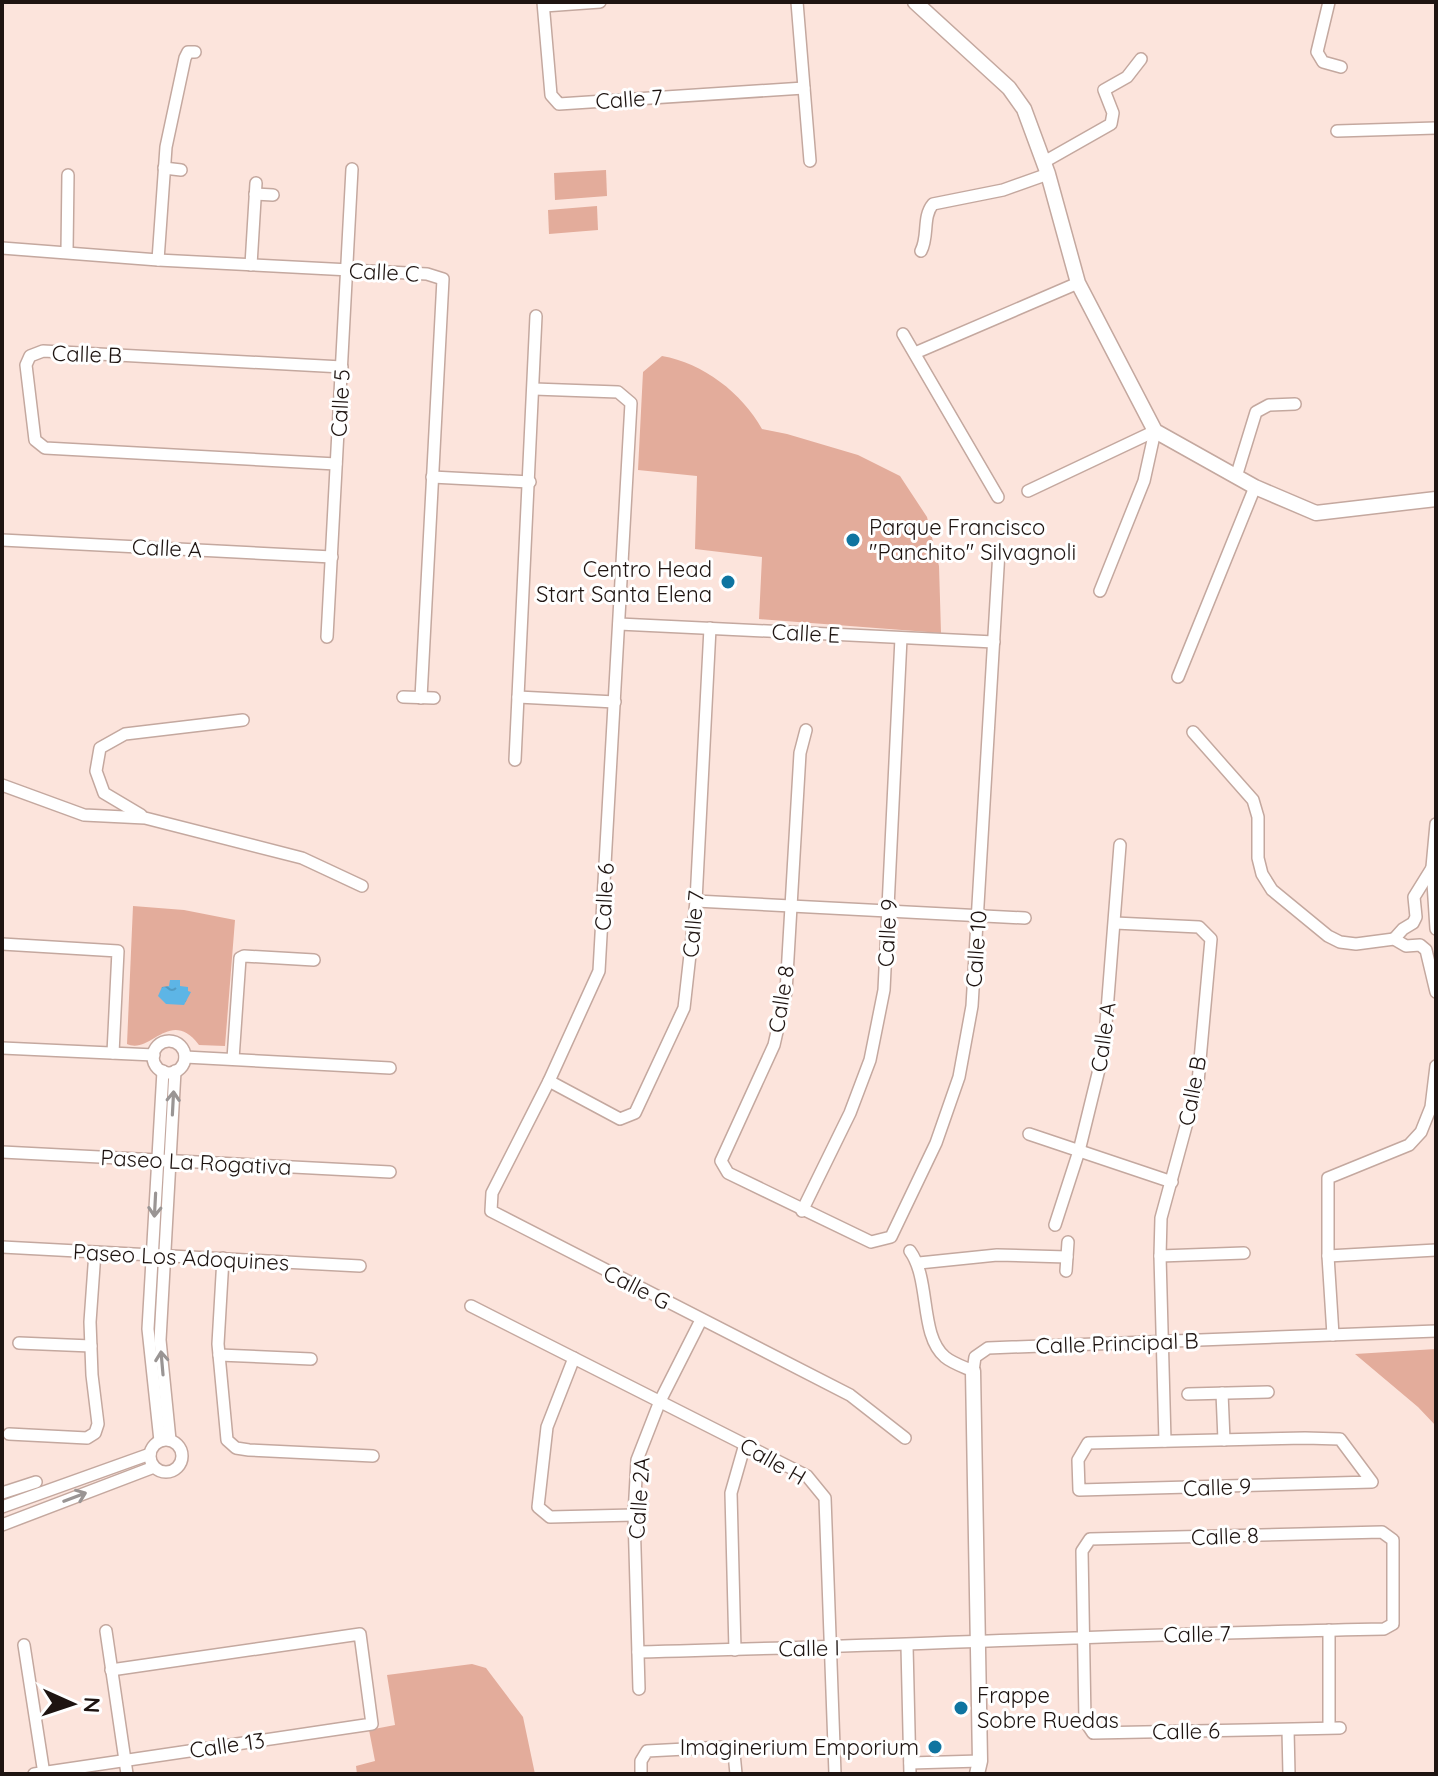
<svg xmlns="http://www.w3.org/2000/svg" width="1438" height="1776" font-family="Quicksand,sans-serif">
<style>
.park{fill:#e3ac9b}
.water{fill:url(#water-ripples)}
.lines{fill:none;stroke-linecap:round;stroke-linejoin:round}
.minor-casing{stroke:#c4a89f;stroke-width:14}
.tertiary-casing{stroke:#c4a89f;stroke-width:17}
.minor{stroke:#fff;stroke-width:11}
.tertiary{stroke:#fff;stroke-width:14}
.oneway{stroke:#9a9594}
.poi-dot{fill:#0f74a0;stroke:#fff;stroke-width:3}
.labels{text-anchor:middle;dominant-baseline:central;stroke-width:6;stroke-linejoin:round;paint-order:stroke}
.street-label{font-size:22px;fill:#1e1411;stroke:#fff}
.poi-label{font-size:22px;fill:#1e1411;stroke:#fff;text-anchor:start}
</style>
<defs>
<pattern id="water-ripples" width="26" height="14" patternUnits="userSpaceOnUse" patternTransform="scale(2)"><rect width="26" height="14" fill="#5db5e6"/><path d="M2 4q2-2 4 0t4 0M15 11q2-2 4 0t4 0" fill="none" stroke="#509bc4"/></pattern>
</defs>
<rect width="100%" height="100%" fill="#fce4dc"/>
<g class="park">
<polygon points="606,170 607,196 555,200 554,173"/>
<polygon points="597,206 598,230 549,234 548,210"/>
<path d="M662,356C703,363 742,393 762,429L787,434L858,455L900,476L927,517L939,566L941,633L759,619L762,557L695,549L697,476L638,470L643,372Z"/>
<path d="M133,906L184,910L235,920L225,1046L199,1045C170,1007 151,1055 127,1044Z"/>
<polygon points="1436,1349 1436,1426 1418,1407 1355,1354"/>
<polygon points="472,1664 486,1668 523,1717 535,1774 357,1774 356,1766 375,1761 369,1730 395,1725 387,1675"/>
</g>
<polygon class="water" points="170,980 180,980 180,986 188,987 188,991 191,992 184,1005 166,1004 158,996 162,987 169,986"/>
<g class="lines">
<g class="minor-casing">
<g id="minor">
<polyline points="543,2 551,95 559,104 804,88"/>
<polyline points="797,2 810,161"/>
<polyline points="1329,2 1317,52 1323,62 1341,67"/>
<polyline points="544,6 600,2"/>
<polyline points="1337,131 1436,128"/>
<polyline points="1044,162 1111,124 1113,113 1104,90 1127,77 1141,59"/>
<polyline points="164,168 181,170"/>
<polyline points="255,194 273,195"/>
<polyline points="2,248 158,260 427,274 443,279 421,698"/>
<polyline points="67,251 68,175"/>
<path d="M921,251C929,236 922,217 933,204L1003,190L1048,174"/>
<polyline points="158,260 166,147 185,58 188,52 195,52"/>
<polyline points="251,265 256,183"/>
<polyline points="903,334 998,497"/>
<polyline points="915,353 1078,283"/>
<polyline points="534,389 618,392 631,403 599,971 549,1081 492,1193 491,1211 850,1395 905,1438"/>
<polyline points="336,464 45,448 35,440 26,365 30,356 43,351 342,367"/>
<polyline points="432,477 530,482"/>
<polyline points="1236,477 1256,412 1269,405 1295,404"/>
<polyline points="1028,491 1155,431"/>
<polyline points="2,540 332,557"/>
<polyline points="1100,591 1144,481 1155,431"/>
<polyline points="619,624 994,642"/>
<polyline points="327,637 352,169"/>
<polyline points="1178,677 1255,487"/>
<polyline points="403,697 434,698"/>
<polyline points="518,697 615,702"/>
<polyline points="806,730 800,753 786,992 774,1045 721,1161 728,1173 871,1242 891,1237 936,1143 959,1077 972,1006 999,551"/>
<polyline points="1193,732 1253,800 1258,817 1258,858 1262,874 1272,890 1328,936 1340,942 1356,944 1394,939 1406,946 1420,945 1426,950 1436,992"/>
<polyline points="515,760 536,316"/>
<polyline points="2,785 84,815 145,818 302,858 362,886"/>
<polyline points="141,815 104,793 96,771 100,748 125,734 243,720"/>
<polyline points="1436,824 1432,867 1436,929"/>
<polyline points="696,901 1025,918"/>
<polyline points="1115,923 1199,927 1211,939 1198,1082 1161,1218 1160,1256 1165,1441"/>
<polyline points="1394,939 1403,929 1413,923 1416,917 1414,897 1432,868"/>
<polyline points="2,944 118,951 113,1053"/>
<circle cx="169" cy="1057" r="16"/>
<polyline points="2,1048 154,1055"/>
<polyline points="185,1057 390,1068"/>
<polyline points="233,1059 240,958 244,956 314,960"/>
<polyline points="549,1081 620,1119 635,1113 684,1008 696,901 710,628"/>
<polyline points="1029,1134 1172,1182"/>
<polyline points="2,1152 390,1172"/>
<polyline points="802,1211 850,1113 870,1060 884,990 901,638"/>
<polyline points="1055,1225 1079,1151 1104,1049 1120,845"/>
<polyline points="2,1247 360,1266"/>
<path d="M910,1251C931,1280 919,1335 945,1357C952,1363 964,1367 973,1371L975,1357L988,1348L1436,1331"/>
<polyline points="1160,1256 1244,1253"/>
<polyline points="1328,1256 1436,1250"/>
<polyline points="223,1258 218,1344 227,1440 236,1448 249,1450 373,1456"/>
<polyline points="919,1263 997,1255 1067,1257"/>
<polyline points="1066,1271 1068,1242"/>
<polyline points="471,1306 807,1476 825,1498 835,1774"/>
<polyline points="1333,1335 1328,1256 1328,1178 1409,1145 1421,1132 1431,1107 1436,1066"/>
<polyline points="19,1343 91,1346"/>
<polyline points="219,1355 311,1359"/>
<polyline points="574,1358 547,1427 538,1507 550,1517 634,1515"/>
<polyline points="1222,1393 1224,1440"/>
<polyline points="1188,1394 1268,1392"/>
<polyline points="9,1434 87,1438 95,1433 98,1424 92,1375 90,1322 95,1252"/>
<polygon points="1305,1438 1340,1439 1372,1482 1079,1490 1078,1460 1088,1443"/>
<polyline points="170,1440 160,1340 175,1071"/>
<circle cx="166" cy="1456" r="16"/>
<polyline points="160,1441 148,1329 163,1071"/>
<polyline points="2,1493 36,1482"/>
<polyline points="2,1507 150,1454"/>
<polyline points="2,1525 154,1467"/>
<polyline points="1329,1630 1329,1727"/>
<polyline points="106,1631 127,1774"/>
<polyline points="24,1645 44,1774"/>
<polyline points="907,1646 910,1774"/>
<polyline points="735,1650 731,1493 745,1444"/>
<path d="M638,1652C887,1646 1135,1634 1384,1629L1393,1624V1540L1382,1532L1090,1539L1082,1551L1085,1721L1093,1733L1340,1728"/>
<polyline points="639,1689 634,1515 637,1460 660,1401 701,1320"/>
<polyline points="1288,1730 1289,1774"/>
<polyline points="910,1763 980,1761"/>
<polyline points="34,1774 372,1724 360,1634 111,1670"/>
<polyline points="641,1774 641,1761 647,1751 724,1747 734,1753 736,1774"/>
</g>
</g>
<g class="tertiary-casing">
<g id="tertiary">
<polyline points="915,2 1009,88 1024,109 1048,174 1078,283 1155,431 1255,487 1316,513 1436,499"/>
<polyline points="973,1371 980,1761 977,1774"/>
</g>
</g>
<use href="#minor" class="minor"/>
<use href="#tertiary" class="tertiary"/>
</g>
<defs><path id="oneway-shaft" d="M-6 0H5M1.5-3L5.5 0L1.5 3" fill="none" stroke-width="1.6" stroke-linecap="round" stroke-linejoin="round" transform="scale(2)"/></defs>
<g class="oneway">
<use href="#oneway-shaft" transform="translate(173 1103) rotate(-87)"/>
<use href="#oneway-shaft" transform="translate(155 1205) rotate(93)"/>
<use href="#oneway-shaft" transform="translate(162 1363) rotate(-95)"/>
<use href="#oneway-shaft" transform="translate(75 1497) rotate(-21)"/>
</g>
<g class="poi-dot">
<circle cx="853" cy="540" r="8"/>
<circle cx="728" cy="582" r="8"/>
<circle cx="961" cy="1708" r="8"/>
<circle cx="935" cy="1747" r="8"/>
</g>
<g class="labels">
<g class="street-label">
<text transform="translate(629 99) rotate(-4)">Calle 7</text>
<text transform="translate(384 272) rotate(3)">Calle C</text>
<text transform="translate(87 354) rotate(2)">Calle B</text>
<text transform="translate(340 403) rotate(-87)">Calle 5</text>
<text transform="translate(167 548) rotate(3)">Calle A</text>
<text transform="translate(806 633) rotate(3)">Calle E</text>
<text transform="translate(604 897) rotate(-87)">Calle 6</text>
<text transform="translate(693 924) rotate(-85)">Calle 7</text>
<text transform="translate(887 933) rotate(-87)">Calle 9</text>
<text transform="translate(976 949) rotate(-86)">Calle 10</text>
<text transform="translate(781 999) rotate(-81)">Calle 8</text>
<text transform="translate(1103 1037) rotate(-82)">Calle A</text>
<text transform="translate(1192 1091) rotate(-79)">Calle B</text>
<text transform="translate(196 1162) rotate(3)">Paseo La Rogativa</text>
<text transform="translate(181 1257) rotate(3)">Paseo Los Adoquines</text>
<text transform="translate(637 1287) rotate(27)">Calle G</text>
<text transform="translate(1117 1343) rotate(-2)">Calle Principal B</text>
<text transform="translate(773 1461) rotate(30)">Calle H</text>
<text transform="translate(1217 1487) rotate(-2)">Calle 9</text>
<text transform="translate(639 1498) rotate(-86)">Calle 2A</text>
<text transform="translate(1225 1536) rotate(-2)">Calle 8</text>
<text transform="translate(1197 1634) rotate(-1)">Calle 7</text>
<text transform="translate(809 1648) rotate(-1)">Calle I</text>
<text transform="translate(1186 1731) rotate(-1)">Calle 6</text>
<text transform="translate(227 1745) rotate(-8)">Calle 13</text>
</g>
<g class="poi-label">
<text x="869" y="527">Parque Francisco<tspan x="869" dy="25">"Panchito" Silvagnoli</tspan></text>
<text x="712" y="569" text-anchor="end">Centro Head<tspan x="712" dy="25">Start Santa Elena</tspan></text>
<text x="977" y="1695">Frappe<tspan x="977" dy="25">Sobre Ruedas</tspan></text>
<text x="919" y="1747" text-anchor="end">Imaginerium Emporium</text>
</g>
</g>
<rect width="1438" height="1776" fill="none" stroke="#1e1411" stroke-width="8"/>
<g transform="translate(72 1704) rotate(93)" stroke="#ffffff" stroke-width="6" paint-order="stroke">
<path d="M0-6L14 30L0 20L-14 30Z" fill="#1e1411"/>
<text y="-12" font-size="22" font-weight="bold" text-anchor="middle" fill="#1e1411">N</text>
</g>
</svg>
